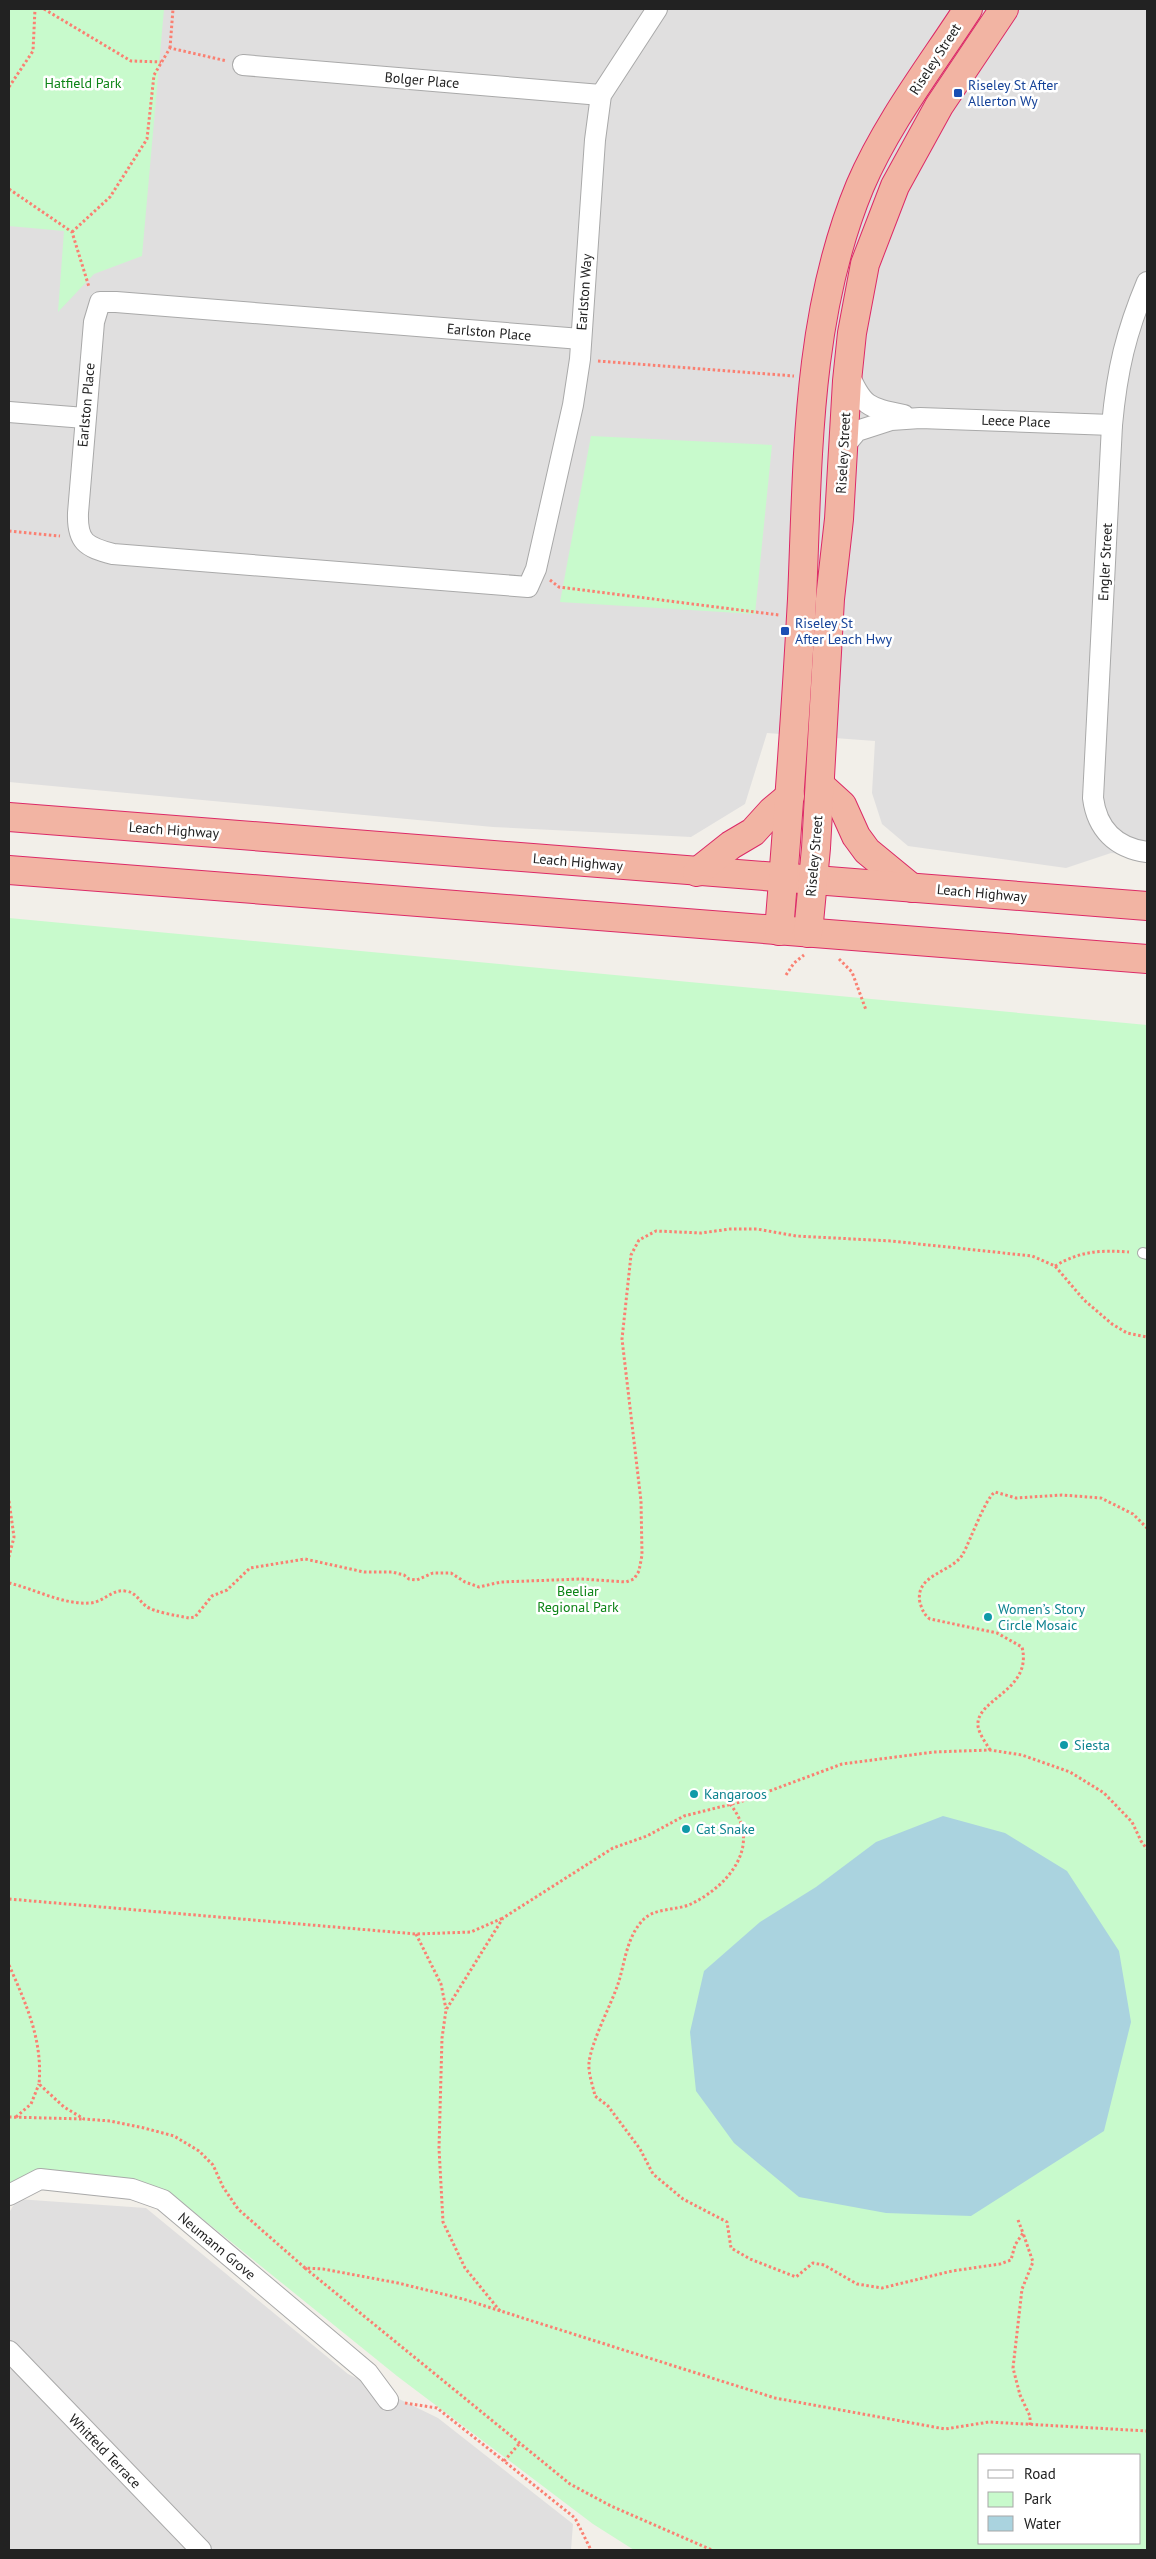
<svg xmlns="http://www.w3.org/2000/svg" width="1156" height="2559" font-family="'PT Sans',sans-serif">
<style>
.residential{fill:#e0dfdf}
.park{fill:#c8facc;fill-rule:evenodd}
.water{fill:#aad3df}
.lines{fill:none;stroke-linecap:round;stroke-linejoin:round}
.service-casing{stroke:#a9a9a9;stroke-width:12}
.minor-casing{stroke:#a9a9a9;stroke-width:22}
.trunk-casing{stroke:#dc2a67;stroke-width:30}
.path{stroke:#fa8072;stroke-width:3;stroke-dasharray:2.5 2.5;stroke-linecap:butt}
.service{stroke:#fff;stroke-width:10}
.minor{stroke:#fff;stroke-width:20}
.trunk{stroke:#f2b4a3;stroke-width:28}
.transit-dot{fill:#1a4fb4;stroke:#fff;stroke-width:2}
.culture-dot{fill:#0f9aa8;stroke:#fff;stroke-width:2}
.labels{text-anchor:middle;dominant-baseline:central;stroke-width:5;stroke-linejoin:round;paint-order:stroke}
.street-label{font-size:14px;fill:#222;stroke:#fff}
.park-label{font-size:14px;fill:#0c8416;stroke:#fff}
.transit-label{font-size:14px;fill:#164399;stroke:#fff;text-anchor:start}
.culture-label{font-size:14px;fill:#0d838f;stroke:#fff;text-anchor:start}
</style>
<rect width="100%" height="100%" fill="#f2efe9"/>
<g class="residential">
<polygon points="9,9 1147,9 1147,856 1111,853 1066,868 908,846 882,824 872,793 875,741 767,733 745,804 691,837 493,827 9,782"/>
<polygon points="17,2199 146,2208 348,2374 438,2418 573,2524 571,2550 9,2550 9,2213"/>
</g>
<g class="park">
<polygon points="9,9 164,9 142,256 94,274 58,312 64,231 9,226"/>
<polygon points="591,436 772,445 755,614 560,602"/>
<path d="M9,918L1147,1025V2550H634L593,2524L397,2376L173,2195L140,2181L32,2172L9,2186ZM980,2455H1140V2543H980Z"/>
</g>
<polygon class="water" points="943,1816 1005,1833 1067,1871 1119,1951 1131,2022 1104,2131 971,2216 886,2213 799,2197 734,2143 696,2091 690,2032 704,1971 760,1922 816,1887 876,1842"/>
<g class="lines">
<g class="service-casing">
<polyline id="service" points="1143,1253 1147,1254"/>
</g>
<g class="minor-casing">
<g id="minor">
<polyline points="243,65 601,95"/>
<path d="M1147,282C1126,332 1117,370 1112,425L1093,798C1097,829 1116,848 1147,852"/>
<path d="M581,339L116,302H100L94,322L78,513C77,542 86,547 113,554L528,587L536,569L573,405L580,359L595,140L601,95L657,9"/>
<path d="M848,372C862,406 868,408 904,415"/>
<polyline points="9,412 85,418"/>
<polyline points="843,448 857,431 891,420 920,418 1112,425"/>
<polyline points="9,2195 40,2179 132,2189 163,2200 368,2373 388,2400"/>
<polyline points="9,2351 201,2550"/>
</g>
</g>
<g class="trunk-casing">
<g id="trunk">
<polyline points="820,785 842,805 856,836 867,851 912,888"/>
<polyline points="9,817 1147,906"/>
<polyline points="9,870 1147,959"/>
<polyline points="697,872 731,845 753,832 772,811 790,796"/>
<path d="M779,931C788,820 796,709 802,599C808,460 806,316 860,186C887,123 931,66 968,9"/>
<polyline points="808,933 816,848 830,599 839,519 847,381 852,333 865,264 895,186 939,106 1004,9"/>
</g>
</g>
<g class="path">
<polyline points="44,9 131,61 161,62"/>
<polyline points="170,48 173,9"/>
<polyline points="9,87 33,51 35,9"/>
<polyline points="9,189 72,232 89,287"/>
<polyline points="72,232 110,197 147,139 154,75 170,48 227,61"/>
<polyline points="598,361 794,376"/>
<polyline points="9,531 60,536"/>
<polyline points="550,580 559,587 779,615"/>
<polyline points="839,959 852,972 866,1010"/>
<polyline points="786,975 794,963 804,955"/>
<path d="M1055,1266C1080,1251 1100,1250 1129,1252"/>
<polyline points="9,1501 14,1537 9,1557"/>
<path d="M9,1583C35,1589 63,1605 90,1603C104,1602 112,1589 125,1591C136,1592 138,1600 146,1606C153,1612 179,1616 189,1618L195,1617L212,1596L227,1590L250,1568L305,1559L364,1572H392L404,1575L409,1579L417,1580L433,1573H451L465,1582L479,1587L501,1582L581,1579L626,1582L634,1579L639,1571L642,1555L641,1501L622,1339L631,1255L639,1240L656,1231L701,1233L730,1229H757L796,1236L891,1241L1032,1256L1055,1266L1084,1300L1112,1324L1127,1333L1147,1337"/>
<path d="M990,1750C986,1743 979,1734 978,1726C975,1699 1033,1691 1022,1647L997,1633L930,1619C924,1615 922,1609 920,1603C914,1574 952,1573 963,1554C970,1541 986,1497 995,1492L1016,1498L1062,1495L1101,1498L1133,1514L1147,1528"/>
<path d="M730,1804C763,1844 730,1885 691,1904C676,1911 654,1907 642,1921C626,1939 625,1963 618,1984C611,2005 591,2042 589,2063C588,2073 593,2086 595,2096L608,2106L640,2149L653,2174L683,2199L727,2222L731,2248L750,2259L796,2277L813,2263L824,2265L857,2284L882,2288L952,2271L1000,2264L1011,2260L1015,2245L1023,2233L1033,2262L1022,2289L1013,2368L1020,2395L1030,2416V2425"/>
<polyline points="9,1899 416,1934 471,1932 503,1918"/>
<polyline points="416,1934 441,1984 446,2009"/>
<path d="M9,1965C26,2004 43,2040 39,2084L64,2107L84,2119L110,2121L144,2128L174,2136L199,2151L213,2165L223,2187L238,2209L305,2268L323,2269L398,2283L463,2299L775,2398L945,2429L989,2422L1147,2431"/>
<polyline points="9,2117 83,2119"/>
<polyline points="16,2117 31,2104 39,2084"/>
<polyline points="1018,2220 1023,2233"/>
<polyline points="305,2268 570,2484 611,2506 712,2550"/>
<polyline points="500,2311 465,2268 443,2222 439,2148 442,2038 446,2010 503,1918 613,1848 647,1836 684,1816 740,1802 842,1764 934,1752 990,1750 1022,1755 1070,1772 1104,1793 1132,1822 1141,1841 1147,1849"/>
<polyline points="405,2403 437,2408 504,2461 575,2518 591,2550"/>
<polyline points="504,2461 520,2443"/>
</g>
<use href="#service" class="service"/>
<use href="#minor" class="minor"/>
<use href="#trunk" class="trunk"/>
</g>
<g class="transit-dot">
<rect x="953" y="88" width="10" height="10" rx="2.5"/>
<rect x="780" y="626" width="10" height="10" rx="2.5"/>
</g>
<g class="culture-dot">
<circle cx="988" cy="1617" r="5"/>
<circle cx="1064" cy="1745" r="5"/>
<circle cx="694" cy="1794" r="5"/>
<circle cx="686" cy="1829" r="5"/>
</g>
<g class="labels">
<g class="street-label">
<text transform="translate(935 59) rotate(-57)">Riseley Street</text>
<text transform="translate(422 80) rotate(5)">Bolger Place</text>
<text transform="translate(584 292) rotate(-86)">Earlston Way</text>
<text transform="translate(489 332) rotate(5)">Earlston Place</text>
<text transform="translate(86 405) rotate(-85)">Earlston Place</text>
<text transform="translate(1016 421) rotate(2)">Leece Place</text>
<text transform="translate(843 453) rotate(-87)">Riseley Street</text>
<text transform="translate(1105 562) rotate(-87)">Engler Street</text>
<text transform="translate(174 830) rotate(4)">Leach Highway</text>
<text transform="translate(814 856) rotate(-85)">Riseley Street</text>
<text transform="translate(578 862) rotate(5)">Leach Highway</text>
<text transform="translate(982 893) rotate(5)">Leach Highway</text>
<text transform="translate(217 2246) rotate(40)">Neumann Grove</text>
<text transform="translate(105 2451) rotate(46)">Whitfeld Terrace</text>
</g>
<g class="park-label">
<text x="83" y="83">Hatfield Park</text>
<text x="578" y="1591">Beeliar<tspan x="578" dy="16">Regional Park</tspan></text>
</g>
<g class="transit-label">
<text x="968" y="85">Riseley St After<tspan x="968" dy="16">Allerton Wy</tspan></text>
<text x="795" y="623">Riseley St<tspan x="795" dy="16">After Leach Hwy</tspan></text>
</g>
<g class="culture-label">
<text x="998" y="1609">Women’s Story<tspan x="998" dy="16">Circle Mosaic</tspan></text>
<text x="1074" y="1745">Siesta</text>
<text x="704" y="1794">Kangaroos</text>
<text x="696" y="1829">Cat Snake</text>
</g>
</g>
<rect width="1156" height="2559" fill="none" stroke="#222222" stroke-width="20"/>
<rect x="978" y="2454" width="162" height="90" fill="#ffffff" stroke="#a7a7a7"/>
<rect x="988" y="2470" width="25" height="8" fill="#ffffff" stroke="#a7a7a7"/>
<text x="1024" y="2479" font-size="15" fill="#222222">Road</text>
<rect x="988" y="2492" width="25" height="15" fill="#c8facc" stroke="#a7a7a7"/>
<text x="1024" y="2504" font-size="15" fill="#222222">Park</text>
<rect x="988" y="2516" width="25" height="15" fill="#aad3df" stroke="#a7a7a7"/>
<text x="1024" y="2529" font-size="15" fill="#222222">Water</text>
</svg>
